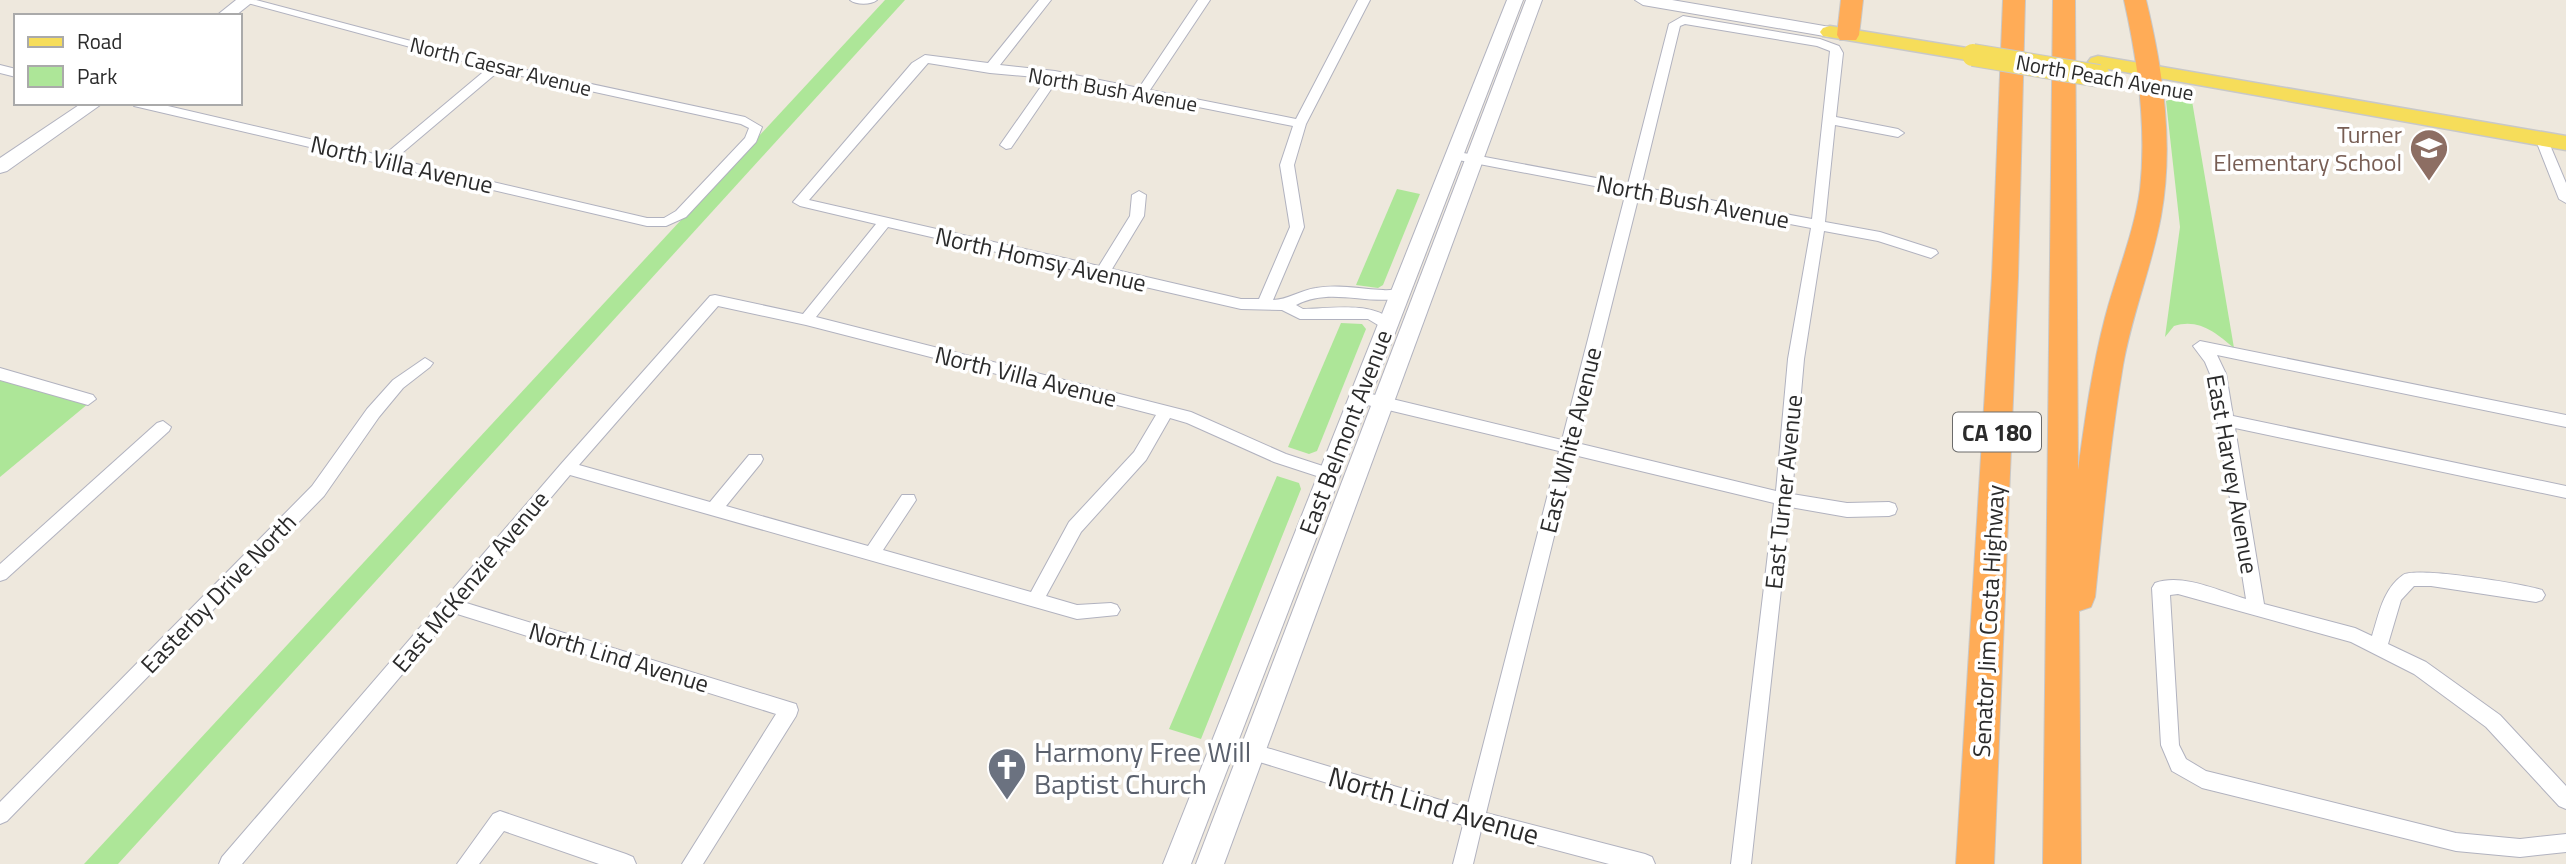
<svg xmlns="http://www.w3.org/2000/svg" width="2566" height="864" font-family="'Titillium Web',sans-serif">
<style>
.green{fill:#ade698}
.lines{fill:none;stroke-linecap:round;stroke-linejoin:round}
.minor-casing{stroke:#b1b2bf;stroke-width:2}
.secondary-casing{stroke:#b1b2bf;stroke-width:2}
.primary-casing{stroke:#c8c8c8;stroke-width:3}
.motorway-casing{stroke:#c8c8c8;stroke-width:2}
.minor{fill:#fff;fill-rule:evenodd}
.secondary{fill:#fff;fill-rule:evenodd}
.primary{fill:#f6dd5a;fill-rule:evenodd}
.motorway{fill:#ffac57;fill-rule:evenodd}
.primary-bridge-casing{stroke:#c8c8c8;stroke-width:24;stroke-linecap:butt}
.primary-bridge{stroke:#f6dd5a;stroke-width:22}
.labels{text-anchor:middle;dominant-baseline:central;stroke-width:7;stroke-linejoin:round;paint-order:stroke}
.far-street-label{font-size:21px;fill:#2b2b2b;stroke:#fff}
.shield{fill:#fff;stroke:#6b6b6b;stroke-width:2}
.shield-label{font-size:23px;font-weight:bold;fill:#2b2b2b}
.education-label{font-size:24px;fill:#785e54;stroke:#fff;text-anchor:end}
.street-label{font-size:24px;fill:#2b2b2b;stroke:#fff}
.near-worship-label{font-size:28px;fill:#5b616d;stroke:#fff;text-anchor:start}
.near-street-label{font-size:28px;fill:#2b2b2b;stroke:#fff}
</style>
<rect width="100%" height="100%" fill="#eee8dd"/>
<g class="green">
<polygon points="885,0 905,0 118,864 84,864"/>
<path d="M2175,98L2192,101L2234,348C2216,333 2199,318 2174,326L2165,337L2180,227L2166,101Z"/>
<polygon points="1397,189 1420,194 1383,285 1378,288 1356,285"/>
<polygon points="1341,323 1362,324 1366,329 1317,451 1309,454 1288,447"/>
<polygon points="0,376 89,403 0,477"/>
<polygon points="1277,476 1299,483 1301,489 1201,739 1169,729"/>
</g>
<g class="lines">
<g class="minor-casing">
<g id="minor">
<path d="M256,0L498,64L745,117L762,127L756,142L686,217L666,226H647L134,106L132,103H155L383,156L488,68L240,1ZM499,71L741,124L749,128L745,138L676,211L664,218H647L395,159Z"/>
<path d="M850,0H877C871,5 856,5 850,0Z"/>
<path d="M1039,0H1051L1000,65L1055,71L1139,88L1198,0H1210L1150,90L1296,119L1358,0H1370L1306,124L1294,165L1304,227L1273,300C1287,300 1301,290 1316,288C1339,284 1360,289 1383,290C1391,291 1398,288 1405,289L1407,293L1405,297C1369,307 1332,286 1296,305L1303,309C1330,309 1376,300 1395,324L1393,328H1383L1368,319H1300L1282,310L1241,309L1106,278L1102,279L1096,275L888,227L816,317L1191,412L1286,454L1335,470L1337,474L1335,478L1329,480L1274,462L1187,423L1170,418L1146,460L1081,532L1046,596L1077,605L1111,603L1117,605L1120,610L1117,615L1077,619L570,475L463,602L796,704L798,710L796,716L703,864H682L776,714L454,613L242,864H219L222,857L561,464L710,296L715,295L803,314L876,224L800,206L793,202L912,63L925,55L988,63ZM928,63L990,73L1047,78L1000,145L1006,149L1011,148L1058,79L1293,126L1280,165L1290,227L1259,299H1241L1112,269L1144,216L1146,195L1139,191L1132,195L1130,216L1099,266L809,200ZM718,306L806,325L1156,415L1134,452L1069,522L1031,592L883,550L916,500L914,495H902L868,546L726,506L761,463L763,459L761,455H749L710,502L579,465Z"/>
<path d="M1683,16L1820,39L1839,46L1843,53L1836,117L1898,129L1904,133L1898,137L1835,125L1825,222L1880,232L1936,250L1938,253L1931,258L1878,241L1824,231L1804,359L1792,494L1847,503L1889,502L1895,504L1897,509L1895,514L1889,516L1847,517L1790,507L1751,864H1731L1774,503L1574,455L1486,813L1645,854L1652,857L1655,864H1609L1481,830L1473,864H1453L1463,825L1224,751L1217,749L1215,743L1217,737L1224,735L1467,808L1559,451L1359,403L1351,397L1359,391L1562,440L1626,192L1453,159L1446,155L1453,151L1628,184L1669,24ZM1685,24L1817,46L1830,51L1812,219L1641,187L1680,26ZM1639,195L1811,228L1788,359L1776,491L1577,443Z"/>
<polygon points="0,65 16,69 16,77 0,73"/>
<polygon points="2541,134 2547,138 2566,183 2566,203 2559,199 2535,138"/>
<path d="M2200,341L2566,415V427L2217,355L2226,374L2233,416L2566,486V498L2235,428L2264,604L2355,628L2372,636C2379,614 2383,589 2403,575C2415,566 2525,584 2542,590L2545,595L2542,600L2536,602L2431,586H2414L2401,600L2388,644L2426,662L2500,715L2566,786V809L2559,806L2486,727L2414,674L2351,642L2178,594L2170,595L2179,745L2186,759L2206,771L2456,833L2520,839L2566,834V852L2520,857L2456,851L2202,788L2172,771L2161,745L2152,588L2155,583C2183,573 2219,591 2246,599L2210,374L2205,362L2193,346Z"/>
<polygon points="425,358 433,363 430,367 403,388 379,417 324,496 7,821 0,824 0,802 312,486 367,409 393,380"/>
<polygon points="0,368 93,395 96,399 88,405 0,380"/>
<polygon points="163,421 171,427 169,431 6,579 0,581 0,564 157,423"/>
<polygon points="500,811 626,854 633,857 636,864 599,864 504,831 479,864 457,864 493,814"/>
</g>
</g>
<g class="secondary-casing">
<g id="secondary">
<polygon points="236,0 255,0 235,16 216,16"/>
<polygon points="1507,0 1523,0 1191,864 1163,864"/>
<polygon points="1526,0 1542,0 1224,864 1196,864"/>
<polygon points="1635,0 1672,0 1830,27 1839,32 1830,37 1643,5"/>
<polygon points="82,103 103,103 7,171 0,173 0,158"/>
</g>
</g>
<g class="primary-casing">
<g id="primary">
<polygon points="1830,26 1973,49 1980,51 1983,55 1980,59 1973,61 1823,36 1820,32 1823,28"/>
<polygon points="2098,56 2566,136 2566,150 2091,66 2088,62 2091,58"/>
</g>
</g>
<g class="motorway-casing">
<g id="motorway">
<polygon points="1841,0 1863,0 1859,35 1856,40 1840,40 1837,35"/>
<polygon points="2003,0 2025,0 2018,277 1994,864 1956,864 1992,277"/>
<path d="M2053,0H2075L2078,470C2085,420 2092,368 2105,318C2116,275 2134,234 2140,190C2147,127 2138,62 2124,0H2146C2163,70 2174,144 2161,216C2152,266 2132,314 2123,365C2110,442 2103,520 2095,597L2091,607L2079,611L2081,864H2043Z"/>
</g>
</g>
<use href="#minor" class="minor"/>
<use href="#secondary" class="secondary"/>
<use href="#primary" class="primary"/>
<use href="#motorway" class="motorway"/>
<g class="primary-bridge-casing">
<polyline id="primary-bridge" points="1973,55 2099,76"/>
</g>
<use href="#primary-bridge" class="primary-bridge"/>
</g>
<defs>
<g id="school-pin" transform="scale(2.0125)"><path d="M0 17L-7.5 6A9.5 9.5 0 1 1 7.5 6Z" fill="#8d6e63" stroke="#fff"/><path d="M0-5L7-2L0 1L-7-2ZM-4 1L0 2.5L4 1V4Q0 6-4 4Z" fill="#fff"/></g>
<g id="church-pin" transform="scale(2.0125)"><path d="M0 17L-7.5 6A9.5 9.5 0 1 1 7.5 6Z" fill="#6b7280" stroke="#fff"/><path d="M-1.2-6h2.4v3.5h3.3v2.4h-3.3V6h-2.4V-.1h-3.3v-2.4h3.3Z" fill="#fff"/></g>
</defs>
<g fill-rule="evenodd">
<use href="#school-pin" x="2429" y="148"/>
<use href="#church-pin" x="1007" y="767"/>
</g>
<g class="labels">
<g class="far-street-label">
<text transform="translate(501 66) rotate(14)">North Caesar Avenue</text>
<text transform="translate(2105 77) rotate(10)">North Peach Avenue</text>
<text transform="translate(1113 89) rotate(10)">North Bush Avenue</text>
</g>
<rect class="shield" x="1953" y="412.5" width="88" height="39" rx="5"/>
<g class="shield-label">
<text x="1997" y="432">CA 180</text>
</g>
<g class="education-label">
<text x="2402" y="134">Turner<tspan x="2402" dy="28">Elementary School</tspan></text>
</g>
<g class="street-label">
<text transform="translate(402 164) rotate(13)">North Villa Avenue</text>
<text transform="translate(1693 201) rotate(11)">North Bush Avenue</text>
<text transform="translate(1041 259) rotate(13)">North Homsy Avenue</text>
<text transform="translate(1026 376) rotate(14)">North Villa Avenue</text>
<text transform="translate(1345 432) rotate(-69)">East Belmont Avenue</text>
<text transform="translate(1570 440) rotate(-76)">East White Avenue</text>
<text transform="translate(2233 474) rotate(80)">East Harvey Avenue</text>
<text transform="translate(1783 492) rotate(-84)">East Turner Avenue</text>
<text transform="translate(470 581) rotate(-50)">East McKenzie Avenue</text>
<text transform="translate(218 593) rotate(-46)">Easterby Drive North</text>
<text transform="translate(1988 621) rotate(-87)">Senator Jim Costa Highway</text>
<text transform="translate(619 657) rotate(17)">North Lind Avenue</text>
</g>
<g class="near-worship-label">
<text x="1034" y="751">Harmony Free Will<tspan x="1034" dy="32">Baptist Church</tspan></text>
</g>
<g class="near-street-label">
<text transform="translate(1434 805) rotate(16)">North Lind Avenue</text>
</g>
</g>
<rect x="14" y="14" width="228" height="91" fill="#ffffff" stroke="#aaaaaa" stroke-width="2"/>
<rect x="28" y="37" width="35" height="10" fill="#f6dd5a" stroke="#aaaaaa" stroke-width="2"/>
<text x="77" y="49" font-size="21" fill="#2b2b2b">Road</text>
<rect x="28" y="66" width="35" height="21" fill="#ade698" stroke="#aaaaaa" stroke-width="2"/>
<text x="77" y="84" font-size="21" fill="#2b2b2b">Park</text>
</svg>
